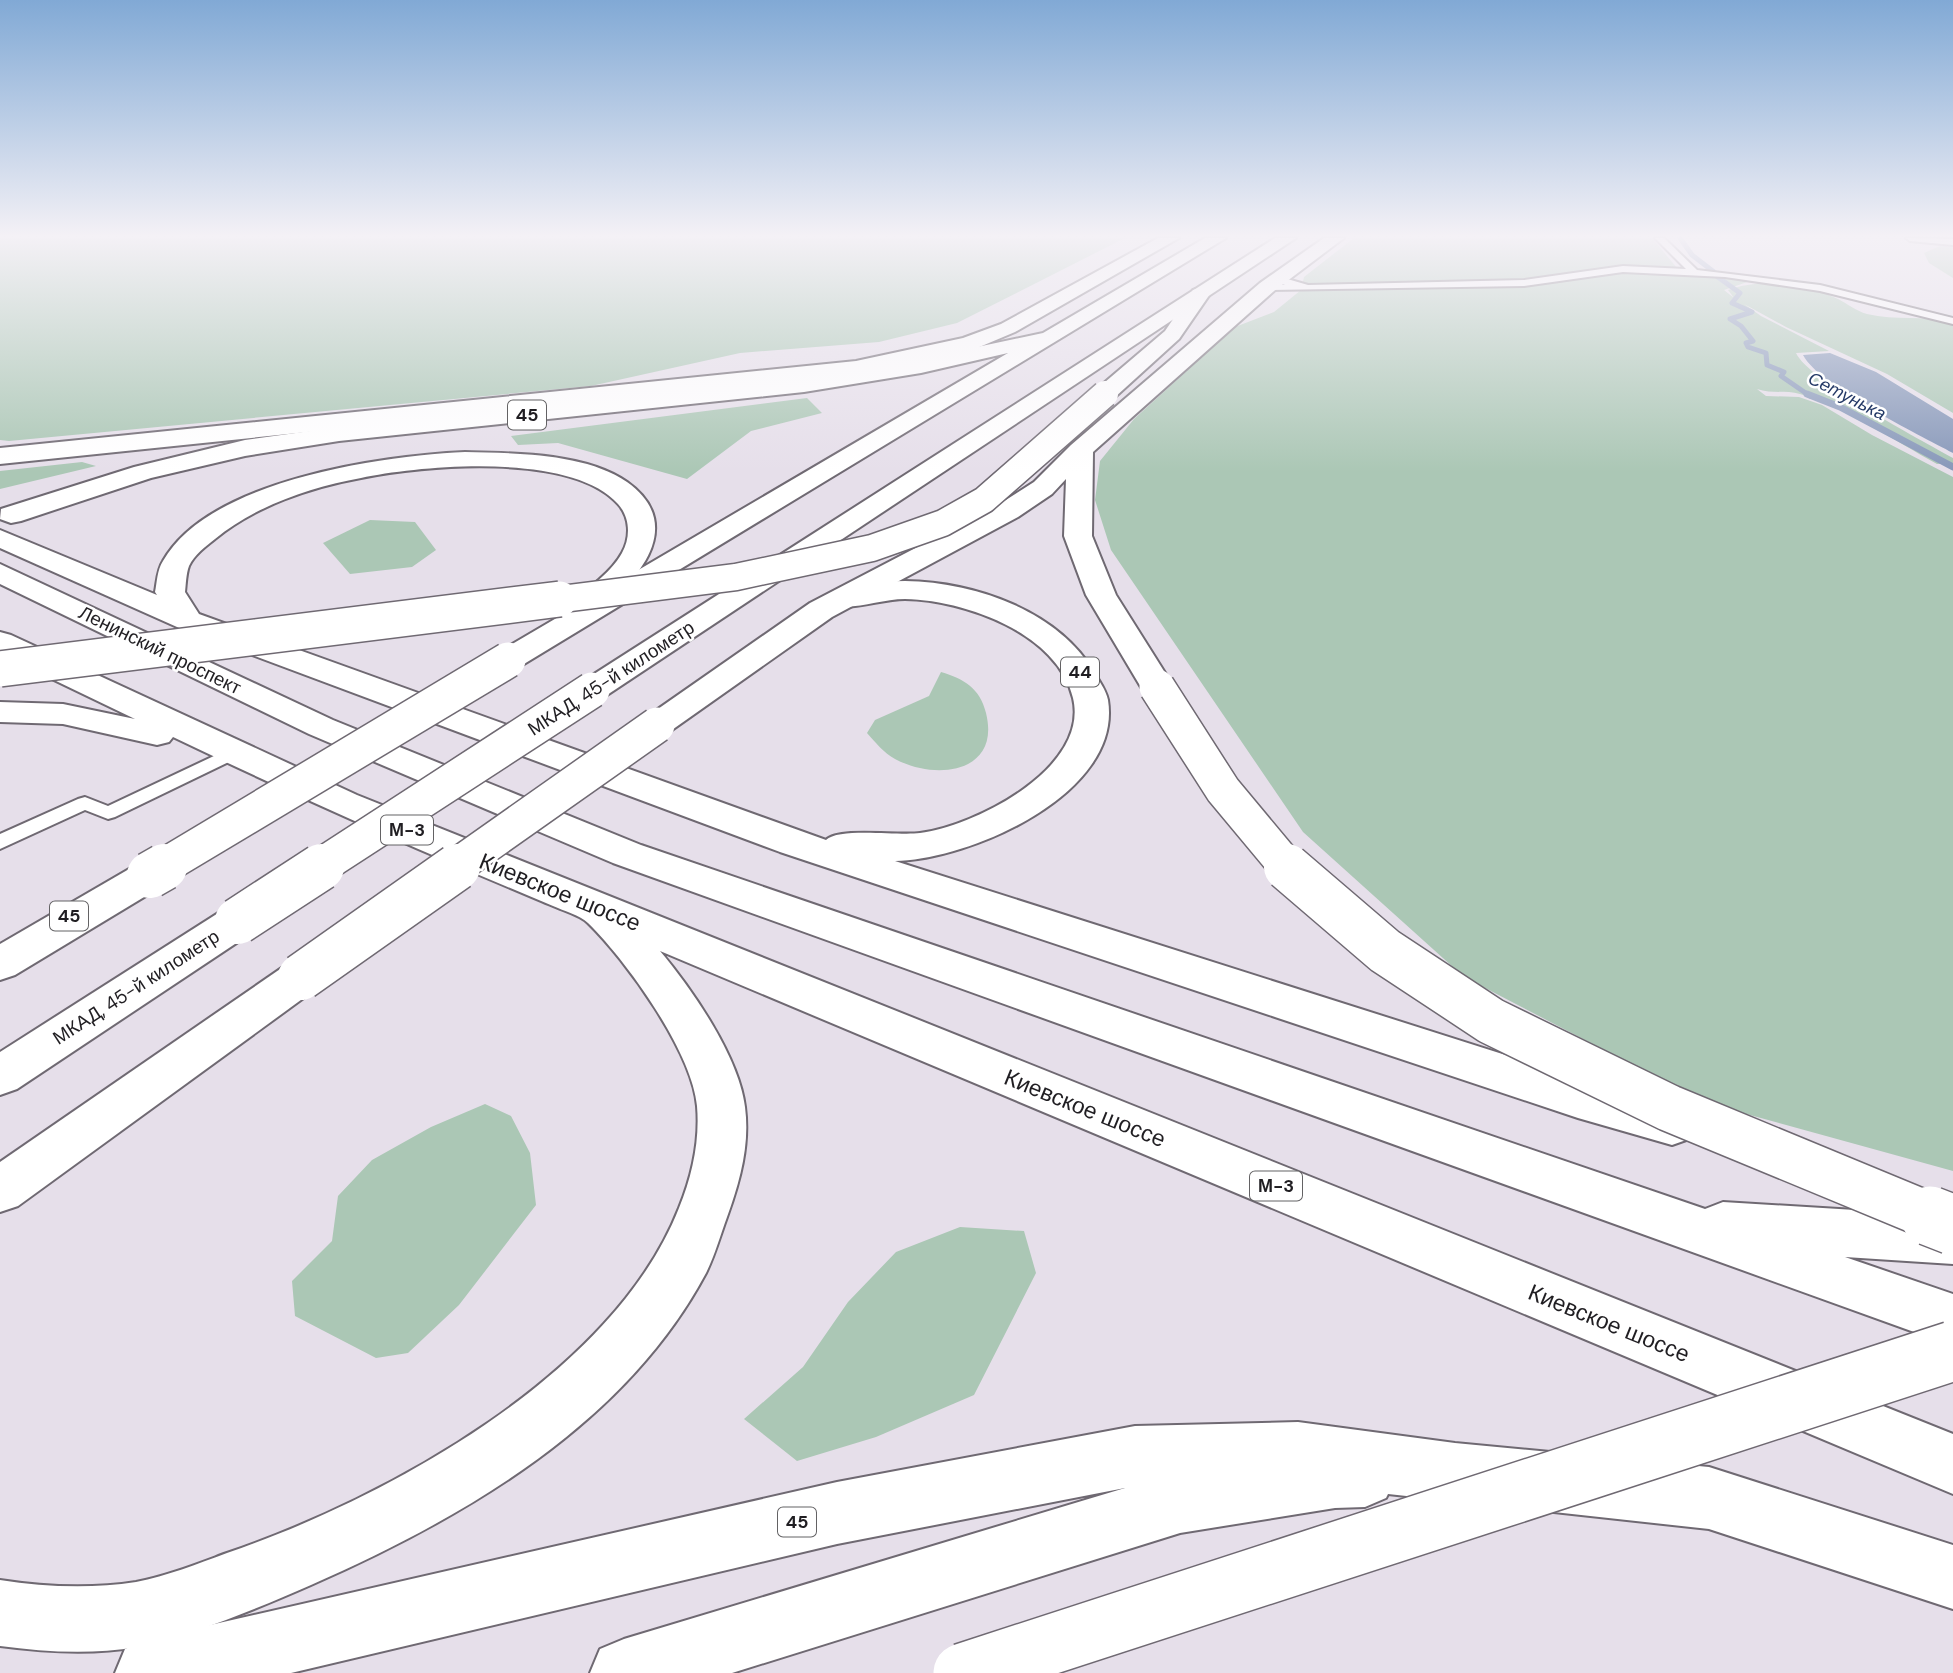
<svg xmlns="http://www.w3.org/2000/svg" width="1953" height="1673" font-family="'DM Sans',sans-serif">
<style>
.green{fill:#abc7b5}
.water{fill:#8798b9}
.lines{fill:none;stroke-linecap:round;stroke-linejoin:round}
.stream-far1{stroke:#8798b9;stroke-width:5}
.stream{stroke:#8798b9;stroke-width:7}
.service-casing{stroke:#6f6972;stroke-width:4}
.primary-casing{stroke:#6f6972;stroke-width:4}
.trunk-casing{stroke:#6f6972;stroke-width:4}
.service{fill:#fff;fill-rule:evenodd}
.primary{fill:#fff;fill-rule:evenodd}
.trunk{fill:#fff;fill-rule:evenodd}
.primary-bridge-far2-casing{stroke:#6f6972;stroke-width:22;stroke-linecap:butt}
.primary-bridge-far1-casing{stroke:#6f6972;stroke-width:29;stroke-linecap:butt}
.primary-bridge-casing{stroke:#6f6972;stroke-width:38;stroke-linecap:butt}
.trunk-bridge-far2-casing{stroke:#6f6972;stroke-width:38;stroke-linecap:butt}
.trunk-bridge-far1-casing{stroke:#6f6972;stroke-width:49;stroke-linecap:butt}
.trunk-bridge-casing{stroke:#6f6972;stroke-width:62;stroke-linecap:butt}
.primary-bridge-far2{stroke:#fff;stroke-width:20}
.primary-bridge-far1{stroke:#fff;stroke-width:26}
.primary-bridge{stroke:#fff;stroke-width:35}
.trunk-bridge-far2{stroke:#fff;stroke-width:35}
.trunk-bridge-far1{stroke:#fff;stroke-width:46}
.trunk-bridge{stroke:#fff;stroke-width:59}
.labels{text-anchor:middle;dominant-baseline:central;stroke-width:5;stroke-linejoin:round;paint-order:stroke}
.far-water-label{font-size:18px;font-style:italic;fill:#243966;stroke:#fff}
.shield{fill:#fff;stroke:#636264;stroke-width:2}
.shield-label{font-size:18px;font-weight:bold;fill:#201e22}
.street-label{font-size:19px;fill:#201e22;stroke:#fff}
.near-street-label{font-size:23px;fill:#201e22;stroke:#fff}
</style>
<rect width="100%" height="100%" fill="#e6dfea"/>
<g class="green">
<polygon points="0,238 1125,238 957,323 879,342 740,353 591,386 9,441 0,440"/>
<path d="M1354,238H1652L1682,274L1756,279L1724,290L1734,298L1728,290C1763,277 1805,284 1838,299C1848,304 1856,311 1867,314C1895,321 1925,315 1953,322V413L1887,374L1786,327L1744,304L1761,316L1829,351L1796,353C1809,381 1921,440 1953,458V463L1937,464C1895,441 1846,407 1800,394C1786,390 1771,394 1757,389L1766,396L1799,397L1822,405L1872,435L1953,477V1171L1706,1103L1464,977L1303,832L1111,550L1095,500L1100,461L1134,419L1235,327L1274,312L1301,290L1304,277Z"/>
<polygon points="1940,246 1953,247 1953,278 1929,263 1924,253"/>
<polygon points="807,398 822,413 751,431 687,479 558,443 518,445 511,436"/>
<polygon points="82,462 96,466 0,489 0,471"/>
<polygon points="370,520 415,522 436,550 412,567 350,574 323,543"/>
<path d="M941,672C964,679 980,688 986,713C1001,773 936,781 895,759C884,753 875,742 867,733L875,720L929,696Z"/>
<polygon points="485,1104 511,1116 530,1153 536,1205 459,1305 408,1353 376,1358 295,1316 292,1281 332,1241 338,1196 372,1160 431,1127"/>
<polygon points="960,1227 1024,1231 1036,1273 974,1395 876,1437 797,1461 744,1419 803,1367 848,1302 896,1252"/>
</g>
<path class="water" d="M1830,353L1876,372L1953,419V453C1918,434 1820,387 1803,355Z"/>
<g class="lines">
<g class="stream-far1">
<polyline points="1680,238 1692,255 1714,272"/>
<polyline points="1715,275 1740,293 1732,303 1752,312 1730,319 1741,326 1753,341 1746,343 1748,347 1766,353 1767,365 1784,372 1781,376 1810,396"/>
</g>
<polyline class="stream" points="1807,394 1840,407 1953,467"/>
<g class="service-casing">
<g id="service">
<polygon points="1655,238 1664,238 1697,270 1820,285 1953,318 1953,324 1820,291 1725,277 1623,272 1524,286 1267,290 1262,287 1267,284 1285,285 1274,281 1274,277 1277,276 1308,285 1524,280 1623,266 1686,269"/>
<polygon points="1906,238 1953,239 1953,245 1910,241"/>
<polygon points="233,747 242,753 239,757 115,817 108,819 85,810 0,849 0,834 78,799 85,797 108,806"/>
</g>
</g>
<g class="primary-casing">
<g id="primary">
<polygon points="1158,238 1179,238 1015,332 977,348 856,375 0,464 0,448 856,361 963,338 1001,324"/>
<polygon points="1200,288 1207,290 1210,294 1179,339 1114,398 1098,398 1094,393 1098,388 1165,331 1193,290"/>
<path d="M465,452C514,453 586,453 627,482C678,518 651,565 614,597C598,610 585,625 563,620L559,613L563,606C583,592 610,575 622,553C631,537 630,517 618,504C572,452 424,465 361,478C311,487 255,506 215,539C206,546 194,555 189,566C186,574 186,584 185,592L199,614L826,840C839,827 898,836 920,833C975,826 1090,768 1073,698C1058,633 964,600 905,599C880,599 855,611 831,605L827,599L831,593C855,587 880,581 905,581C974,582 1057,610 1094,672C1099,681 1106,690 1108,700C1123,794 969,860 895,861L1578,1078L1689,1111L1696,1125L1689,1139L1672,1145L1578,1118L780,852L177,627L0,548V530L157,595L155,592C157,582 157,570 163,561C209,480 381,456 465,452Z"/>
<polygon points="0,564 333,720 641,845 1705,1209 1723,1202 1953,1216 1953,1264 1845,1257 1953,1294 1953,1346 613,863 309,734 0,584"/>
<path d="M0,632L11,635L357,795L1953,1434V1494L660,951C692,989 739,1057 745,1107C750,1145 740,1181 727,1217C720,1236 715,1255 706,1273C625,1425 463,1518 311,1585C261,1607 189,1637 137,1647C91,1655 45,1652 0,1646V1580C45,1587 91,1589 136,1582C167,1576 197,1564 227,1553C388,1498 614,1374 679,1208C692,1176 700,1141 697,1106C692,1052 627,961 588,923C580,915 564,911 553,906C526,895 499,883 472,872C371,829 271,784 173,737L169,742L157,745L63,724L0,722V702L63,704L135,719L0,654Z"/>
</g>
</g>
<g class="trunk-casing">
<g id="trunk">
<polygon points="1205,238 1226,238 519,667 508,670 497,667 492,660 497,653 1008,353 921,373 804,392 339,441 245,456 151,478 21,521 11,523 0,519 1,509 134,467 245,440 339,427 804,378 921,359 1043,333"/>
<polygon points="1275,238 1296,238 604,697 592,700 580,697 575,690 580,683"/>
<polygon points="1324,238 1344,238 1274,291 1093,452 1092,536 1116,595 1174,687 1169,694 1157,697 1145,694 1086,595 1064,536 1066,479 1052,494 1018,517 832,617 669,732 657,735 645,732 640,725 645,718 810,603 998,505 1034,482 1071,445 1260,283"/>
<polygon points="150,861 164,865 170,875 164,885 15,975 0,980 0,944 136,865"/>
<polygon points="238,906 253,910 259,921 253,932 17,1089 0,1095 0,1052 223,910"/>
<polygon points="301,961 316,965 323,977 316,989 18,1206 0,1212 0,1162 286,965"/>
<polygon points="1298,1422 1455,1443 1709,1467 1953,1545 1953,1609 1709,1529 1388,1494 1386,1498 1365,1507 1335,1508 1180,1533 732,1673 590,1673 600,1649 624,1639 1125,1488 837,1544 291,1673 115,1673 125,1649 149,1639 837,1482 1135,1426"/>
</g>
</g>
<use href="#service" class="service"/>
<use href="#primary" class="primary"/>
<use href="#trunk" class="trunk"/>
<g class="primary-bridge-far2-casing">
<polyline id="primary-bridge-far2" points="1103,396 1106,393"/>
</g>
<g class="primary-bridge-far1-casing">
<polyline id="primary-bridge-far1" points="546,601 736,577 872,548 943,523 984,500 1105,394"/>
</g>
<g class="primary-bridge-casing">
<polyline id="primary-bridge" points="0,669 560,599"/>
</g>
<g class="trunk-bridge-far2-casing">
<g id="trunk-bridge-far2">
<polyline points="1157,687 1223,790 1288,868"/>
<polyline points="161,868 508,660"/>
<polyline points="318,868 592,690"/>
<polyline points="454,868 657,725"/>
</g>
</g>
<g class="trunk-bridge-far1-casing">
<g id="trunk-bridge-far1">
<polyline points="1287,867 1385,951 1491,1021 1669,1108 1935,1218"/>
<polyline points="150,875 164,867"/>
<polyline points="238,921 321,867"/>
<polyline points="301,977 457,867"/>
</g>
</g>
<g class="trunk-bridge-casing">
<g id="trunk-bridge">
<polyline points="1930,1216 1953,1225"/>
<polyline points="963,1673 1953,1351"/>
</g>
</g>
<use href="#primary-bridge-far2" class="primary-bridge-far2"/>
<use href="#primary-bridge-far1" class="primary-bridge-far1"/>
<use href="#primary-bridge" class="primary-bridge"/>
<use href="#trunk-bridge-far2" class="trunk-bridge-far2"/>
<use href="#trunk-bridge-far1" class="trunk-bridge-far1"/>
<use href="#trunk-bridge" class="trunk-bridge"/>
</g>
<linearGradient id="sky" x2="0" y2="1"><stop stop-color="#81a9d5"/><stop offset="0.5" stop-color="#f4f1f6"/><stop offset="1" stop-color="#f4f1f6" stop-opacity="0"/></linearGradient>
<rect width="1953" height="472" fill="url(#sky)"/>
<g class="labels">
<g class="far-water-label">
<text transform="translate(1847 396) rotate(27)">Сетунька</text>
</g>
<g class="shield">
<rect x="508" y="400.5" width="38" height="29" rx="5"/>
<rect x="1061" y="657.5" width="38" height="29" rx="5"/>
<rect x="381" y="815.5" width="52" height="29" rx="5"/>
<rect x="50" y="901.5" width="38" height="29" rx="5"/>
<rect x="1250" y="1171.5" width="52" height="29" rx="5"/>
<rect x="778" y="1507.5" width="38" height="29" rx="5"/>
</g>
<g class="shield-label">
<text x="527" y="415">45</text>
<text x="1080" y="672">44</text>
<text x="407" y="830">М-3</text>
<text x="69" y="916">45</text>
<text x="1276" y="1186">М-3</text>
<text x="797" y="1522">45</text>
</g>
<g class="street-label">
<text transform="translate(160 650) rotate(26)">Ленинский проспект</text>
<text transform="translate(611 678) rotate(-33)">МКАД, 45-й километр</text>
<text transform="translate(136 987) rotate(-33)">МКАД, 45-й километр</text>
</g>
<g class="near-street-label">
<text transform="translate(560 892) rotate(22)">Киевское шоссе</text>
<text transform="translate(1085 1108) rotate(22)">Киевское шоссе</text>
<text transform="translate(1609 1323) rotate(22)">Киевское шоссе</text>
</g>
</g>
</svg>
